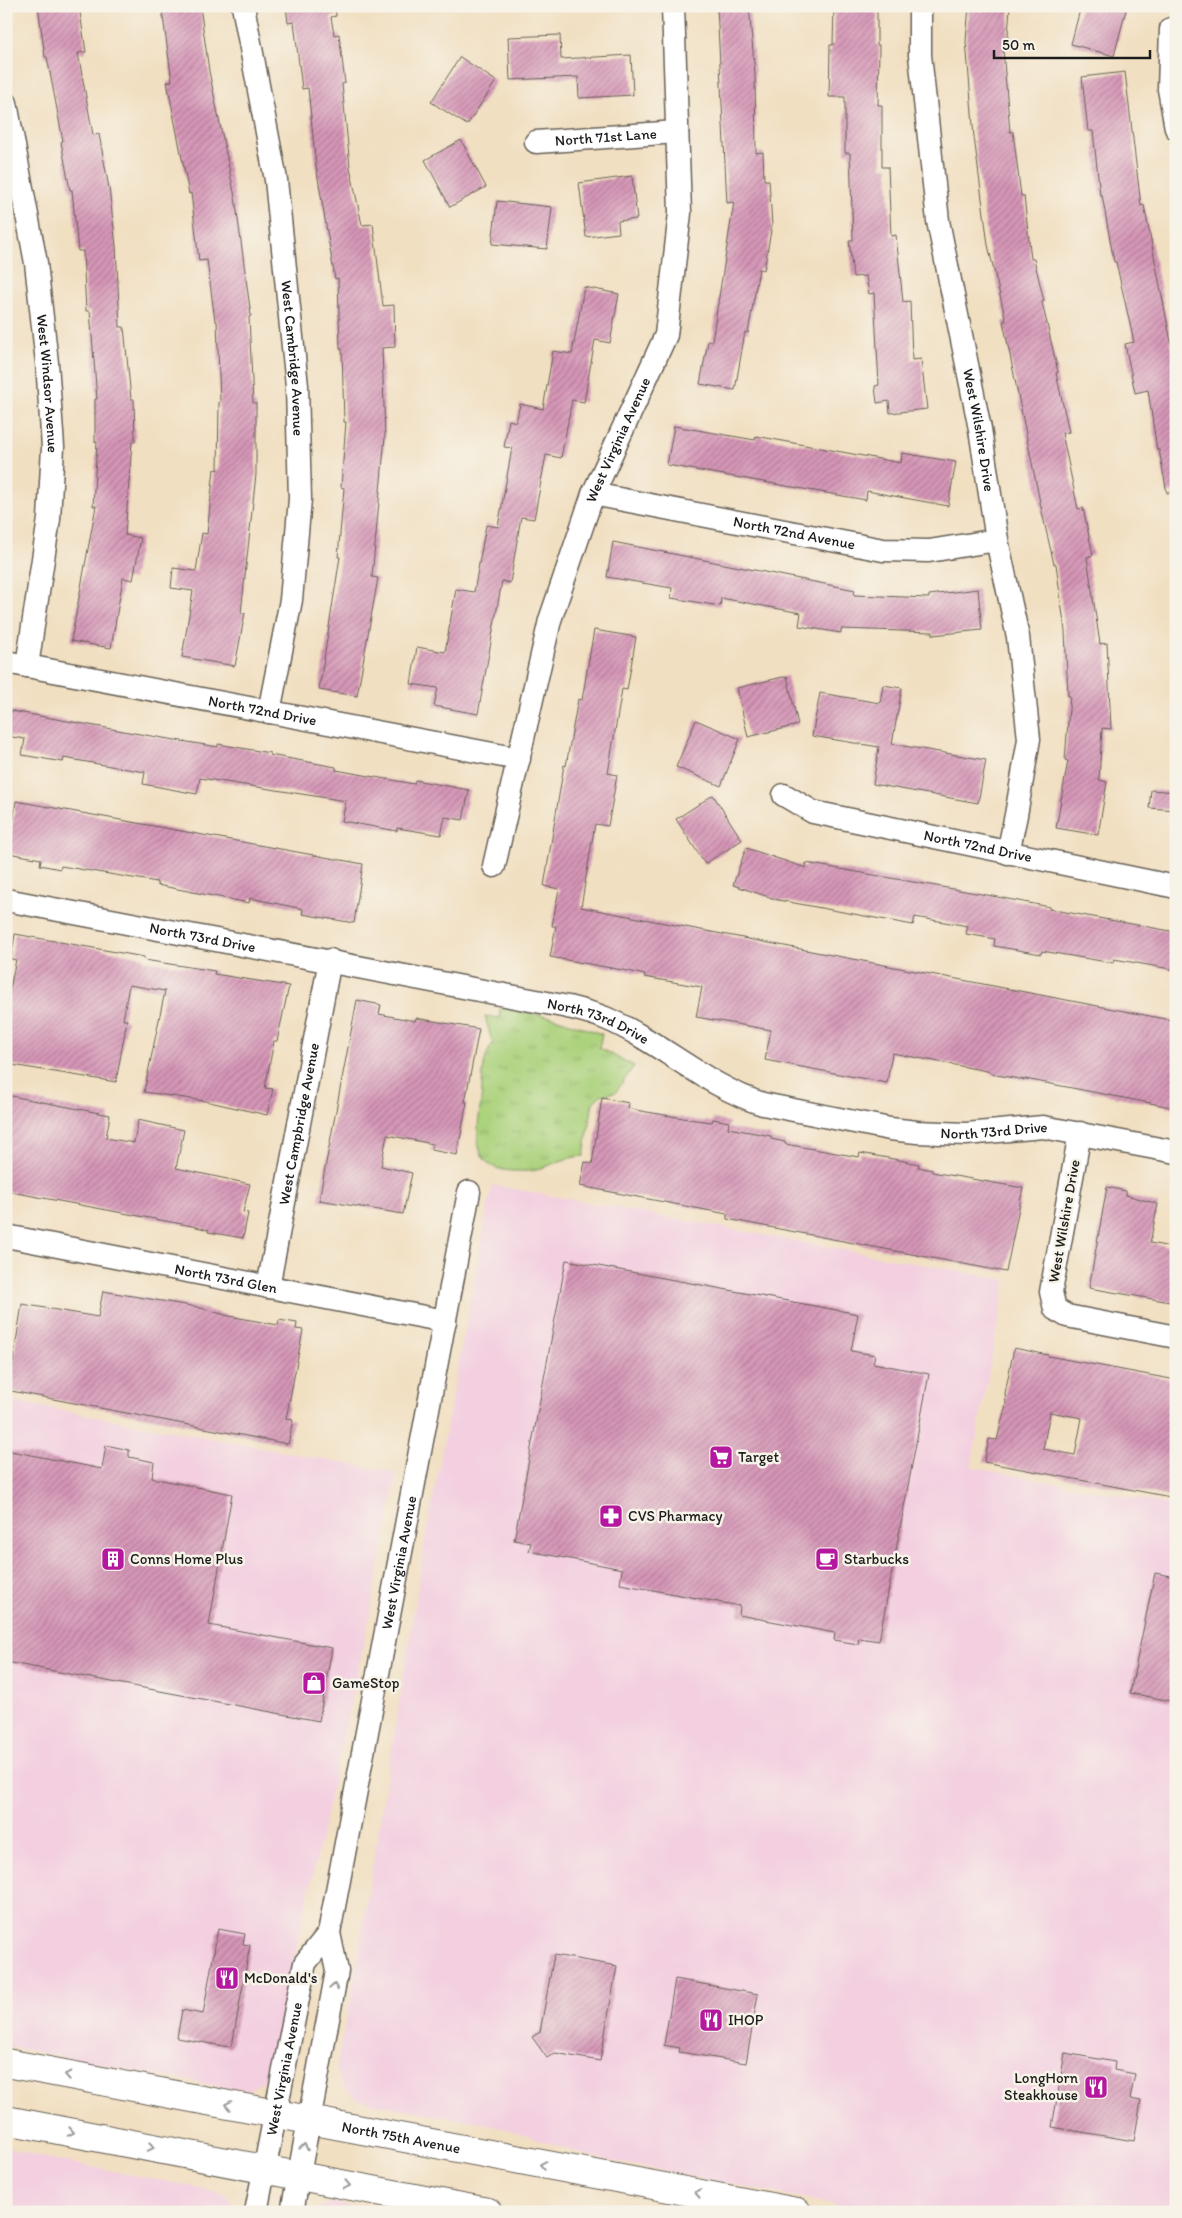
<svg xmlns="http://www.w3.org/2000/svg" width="1182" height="2218" font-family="Itim,sans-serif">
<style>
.built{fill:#f3cfe0}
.park{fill:url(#park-tufts);stroke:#64774c}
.building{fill:url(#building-hatch);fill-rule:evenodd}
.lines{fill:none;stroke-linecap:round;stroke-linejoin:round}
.minor-casing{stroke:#676056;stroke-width:25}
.major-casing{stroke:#676056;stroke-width:30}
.minor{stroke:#fff;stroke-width:22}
.major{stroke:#fff;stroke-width:28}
.oneway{stroke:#999}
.labels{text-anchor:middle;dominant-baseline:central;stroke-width:5;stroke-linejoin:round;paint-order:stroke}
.street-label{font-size:15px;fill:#1c1c1c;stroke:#f7f3e8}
.poi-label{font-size:15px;fill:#1c1c1c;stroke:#f7f3e8;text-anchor:start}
</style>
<defs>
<pattern id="park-tufts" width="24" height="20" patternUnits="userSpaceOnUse" patternTransform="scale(1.25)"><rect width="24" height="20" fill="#abd27c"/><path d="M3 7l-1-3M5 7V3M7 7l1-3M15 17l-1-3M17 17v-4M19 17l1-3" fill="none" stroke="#93b46b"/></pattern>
<pattern id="building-hatch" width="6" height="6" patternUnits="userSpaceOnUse" patternTransform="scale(1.25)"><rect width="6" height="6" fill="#d696b7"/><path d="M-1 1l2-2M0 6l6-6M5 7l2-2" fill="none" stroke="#ad7a94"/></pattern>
</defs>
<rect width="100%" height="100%" fill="#f7f3e8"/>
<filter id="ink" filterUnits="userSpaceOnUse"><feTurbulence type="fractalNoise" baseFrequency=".02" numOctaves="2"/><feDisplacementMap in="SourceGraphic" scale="10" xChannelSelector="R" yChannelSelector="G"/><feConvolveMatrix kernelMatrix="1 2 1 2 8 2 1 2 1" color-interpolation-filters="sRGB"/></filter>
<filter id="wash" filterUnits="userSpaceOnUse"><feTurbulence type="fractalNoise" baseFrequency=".0096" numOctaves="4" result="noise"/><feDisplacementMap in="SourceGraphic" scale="20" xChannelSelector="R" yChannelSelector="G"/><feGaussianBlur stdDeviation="1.12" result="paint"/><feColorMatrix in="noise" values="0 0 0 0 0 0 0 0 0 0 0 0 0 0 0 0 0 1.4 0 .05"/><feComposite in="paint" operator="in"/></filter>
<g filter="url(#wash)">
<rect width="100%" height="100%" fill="#f1dfc1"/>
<g class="built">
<polygon points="492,1185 1006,1280 971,1467 1176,1506 1176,2212 874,2212 591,2157 498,2126 369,2103 356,2099 345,2089 340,2081 336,2068 351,1998 425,1542"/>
<polygon points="6,1400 397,1473 370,1615 271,2064 264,2081 248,2090 238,2090 6,2046"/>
<polygon points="6,2147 36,2156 214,2191 227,2196 236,2206 238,2212 6,2212"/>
<polygon points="328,2203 337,2203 369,2212 316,2212"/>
</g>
<path class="park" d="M500,1008L552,1017L602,1034L599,1048L634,1066L616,1092L601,1095L593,1102L584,1156C567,1157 555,1163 540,1169C532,1172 521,1171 513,1171C473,1170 476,1138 480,1109C484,1086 479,1061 494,1042L491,1038L485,1016L499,1018Z"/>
<g id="blocks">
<g class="building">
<polygon points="38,6 79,6 86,52 78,53 93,135 99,134 109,188 116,246 120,327 124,327 131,399 134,399 135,442 132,442 125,535 141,538 133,580 123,578 111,648 71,641 96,506 93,506 97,442 95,442 95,399 97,399 90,311 86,311 83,251 78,251 72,190 70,190 61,142 63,141 47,57 45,57"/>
<polygon points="185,6 200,6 209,71 235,197 251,316 249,317 253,403 256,403 256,474 241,613 245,613 235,666 182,657 193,591 171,588 173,568 196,571 202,533 207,534 214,469 218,470 219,402 220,402 217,321 215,321 207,260 199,261 191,193 189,194 167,82 172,81 162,10"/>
<polygon points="286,6 335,6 336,16 331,17 334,35 339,34 345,83 342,84 350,167 362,225 373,224 383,306 394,305 395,347 382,348 385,437 372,577 378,578 357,696 319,690 340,557 338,557 344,488 341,487 346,422 344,422 342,349 340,349 338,278 335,279 316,166 308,88 302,89 294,22 288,23"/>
<polygon points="717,6 749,6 755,75 756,153 763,152 764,180 769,180 772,225 764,270 759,269 748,333 745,332 735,390 700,384 708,341 712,341 734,202 727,203"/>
<polygon points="834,6 877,6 877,45 879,45 878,105 882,105 882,167 888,167 891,236 896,235 903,302 910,301 912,360 921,359 927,409 890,413 889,401 877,403 875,386 879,385 874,293 869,294 866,276 853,277 849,240 853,240 850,153 845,153 845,97 829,97 830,45 833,45"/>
<polygon points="969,6 1010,6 1007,50 1003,50 1010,132 1013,132 1021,196 1024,196 1031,259 1034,259 1044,301 1042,302 1058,372 1056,373 1069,432 1062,433 1078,509 1083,508 1093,555 1087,557 1100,644 1107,643 1111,729 1102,728 1099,780 1107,782 1098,835 1056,828 1068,761 1065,760 1070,696 1068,696 1065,631 1056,564 1054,564 1043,517 1003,321 1006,321 988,245 974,137 966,41"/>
<polygon points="1081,6 1127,6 1114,56 1071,44"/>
<polygon points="560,35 561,59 631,55 633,95 579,98 578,77 510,80 508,37"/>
<polygon points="460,57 496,81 467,125 431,102"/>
<polygon points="1125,72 1141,206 1144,205 1176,367 1176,492 1167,493 1159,450 1157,450 1148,390 1135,393 1125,344 1134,342 1116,262 1114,262 1102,195 1100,195 1093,131 1088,131 1082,77"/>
<polygon points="461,140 486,187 450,207 425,160"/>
<polygon points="632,176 637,219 618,221 619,233 586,237 579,183"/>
<polygon points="497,201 552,207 547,249 492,244"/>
<polygon points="584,287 619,294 610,343 595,340 584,402 572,400 561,458 546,455 534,519 521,517 510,583 502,581 478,714 434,706 438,688 411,684 417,647 445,652 456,589 474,592 486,525 498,527 512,448 504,447 509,420 516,422 520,404 543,409 553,351 572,354"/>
<polygon points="674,426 755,440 756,436 901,463 902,453 956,462 948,506 867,491 866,500 667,465"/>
<polygon points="613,542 855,590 854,595 929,598 929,595 978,589 982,630 933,635 933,632 841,629 841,633 799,626 801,613 721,598 720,606 671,598 672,588 607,577"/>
<polygon points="594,630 636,637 627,690 622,689 608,773 617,775 608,826 595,824 581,907 1176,1021 1176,1108 1025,1079 1025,1080 991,1074 992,1072 892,1053 887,1083 765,1060 771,1030 696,1017 702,987 644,977 645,975 628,971 550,957 556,926 552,926 559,889 544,886 564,765 566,766 578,699 582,700"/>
<polygon points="787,676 798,725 748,737 737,688"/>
<polygon points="883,685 902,688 892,744 986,760 978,803 873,784 879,747 812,736 820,693 880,703"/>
<polygon points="6,710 151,736 218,747 218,744 270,753 270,755 336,767 336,770 414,784 415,780 469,790 463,820 445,817 441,835 397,828 397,831 342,821 346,801 200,778 197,794 143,784 145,772 64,758 63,762 22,755 25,739 6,736"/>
<polygon points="696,720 740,739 721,786 676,767"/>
<polygon points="1151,790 1176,792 1176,810 1149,808"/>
<polygon points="713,795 742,840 705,864 676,819"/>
<polygon points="16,801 363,864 354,923 302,914 303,909 250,898 249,903 157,885 157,882 61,866 60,869 40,865 41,859 8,853"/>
<polygon points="746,848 806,868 806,863 987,895 1050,907 1049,909 1176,932 1176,970 1114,959 1113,963 1042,951 1041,954 994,946 995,939 966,934 968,926 915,917 913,925 778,900 733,885"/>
<polygon points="15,934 144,957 144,960 215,971 214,974 289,986 277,1041 274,1041 265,1088 273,1089 267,1115 205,1101 144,1092 165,991 129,985 123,1020 127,1020 116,1082 6,1064 6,997 8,998 16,960 11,959"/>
<polygon points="357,1000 381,1005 379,1014 415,1021 416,1018 479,1029 465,1102 467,1102 457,1155 431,1150 433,1144 387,1135 381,1166 412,1173 403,1214 319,1200"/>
<polygon points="6,1095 110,1115 106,1138 134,1143 138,1120 184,1130 176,1168 250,1184 243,1212 248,1213 243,1238 208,1232 209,1230 192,1226 6,1191"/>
<polygon points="602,1098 629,1103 628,1108 641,1111 695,1120 712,1122 713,1119 729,1122 728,1128 771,1136 771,1139 785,1142 785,1144 859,1157 860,1153 899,1160 919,1164 918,1167 932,1170 932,1172 1023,1188 1006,1272 727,1219 727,1214 580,1186 585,1162 592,1164"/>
<polygon points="1107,1187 1126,1191 1126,1195 1158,1204 1150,1243 1176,1248 1176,1303 1089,1288"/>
<polygon points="566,1260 858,1314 851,1351 875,1355 873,1363 929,1374 879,1641 859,1638 858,1644 834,1640 835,1633 739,1615 740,1606 620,1584 622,1569 529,1551 531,1543 514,1540"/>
<polygon points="103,1291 197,1307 229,1316 278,1325 279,1320 297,1323 296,1329 303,1330 286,1419 293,1420 288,1444 6,1390 6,1366 12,1368 22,1304 98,1317"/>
<path d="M1014,1348L1048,1355V1356L1176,1380V1498L984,1462L989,1439L997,1440L1006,1404L1005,1393ZM1050,1412L1082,1418L1075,1455L1043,1449Z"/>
<polygon points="106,1445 129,1450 129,1457 154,1462 152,1478 232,1494 209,1625 332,1648 319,1721 6,1662 6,1450 102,1469"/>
<polygon points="1155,1573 1176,1577 1176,1702 1130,1693"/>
<polygon points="218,1929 245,1934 243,1944 250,1945 233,2040 230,2047 177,2038 182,2010 203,2014"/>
<polygon points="554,1955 617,1966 600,2061 555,2053 547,2058 532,2037 540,2032"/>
<polygon points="675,1979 758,1994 746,2063 679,2052 680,2048 664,2045"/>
<polygon points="1065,2053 1115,2062 1114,2070 1135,2074 1130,2099 1141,2101 1134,2141 1052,2127"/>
</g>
</g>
</g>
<g filter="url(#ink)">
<use href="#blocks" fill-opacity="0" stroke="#676056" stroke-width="1"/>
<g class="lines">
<g class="minor-casing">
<g id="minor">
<path id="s1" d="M243,6L276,180L297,386L300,499L291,600L269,712"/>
<path id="s2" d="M920,6V55L938,221L980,429L997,540L1018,637L1029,739L1016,815L1008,853"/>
<polyline points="1176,29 1171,29 1169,89 1176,128"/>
<path id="s3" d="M6,103L36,263L47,363L53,447L49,519L27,666"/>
<path id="s4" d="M536,142L677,132"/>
<path id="s5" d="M593,494L883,550L929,551L997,540"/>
<path id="s6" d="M6,662L519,759"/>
<path id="s7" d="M784,795L813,812L1176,887"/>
<path id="s8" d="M494,866L550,620L593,494L666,335L680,213L673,6"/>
<path id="s9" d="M6,900L568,1007C580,1010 593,1013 605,1018C660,1041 705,1086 763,1104L890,1129L917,1132L966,1134L1043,1127L1176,1152"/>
<polyline points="1080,1133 1051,1292 1055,1309 1067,1316 1176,1337"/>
<path id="s10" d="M6,1236L445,1321"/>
<path id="s11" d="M268,1287L330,960"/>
<path id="s12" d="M256,2212L305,1963L329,1933"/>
<path id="s13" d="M292,2212L337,1971L329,1933L469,1192"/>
</g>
</g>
<g class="major-casing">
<g id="major">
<path id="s14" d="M6,2063L797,2212"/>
<polyline points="6,2120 488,2212"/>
</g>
</g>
<use href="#minor" class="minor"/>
<use href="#major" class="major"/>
</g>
<defs><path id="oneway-chevron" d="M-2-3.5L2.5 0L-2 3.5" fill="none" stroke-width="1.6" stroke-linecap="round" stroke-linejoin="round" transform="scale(1.25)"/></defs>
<g class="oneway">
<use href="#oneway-chevron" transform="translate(334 1987) rotate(-80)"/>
<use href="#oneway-chevron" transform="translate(68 2075) rotate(-169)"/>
<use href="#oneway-chevron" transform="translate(228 2105) rotate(-169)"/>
<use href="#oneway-chevron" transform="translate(71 2132) rotate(11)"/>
<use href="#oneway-chevron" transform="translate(151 2147) rotate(11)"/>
<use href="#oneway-chevron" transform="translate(304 2147) rotate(-80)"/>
<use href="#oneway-chevron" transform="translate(543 2165) rotate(-169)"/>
<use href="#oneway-chevron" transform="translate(347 2185) rotate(11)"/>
<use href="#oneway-chevron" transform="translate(698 2193) rotate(-169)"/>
</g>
</g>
<defs>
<g id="supermarket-square" transform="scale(1.25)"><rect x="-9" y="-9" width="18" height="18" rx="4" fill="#b5179e" stroke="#f7f3e8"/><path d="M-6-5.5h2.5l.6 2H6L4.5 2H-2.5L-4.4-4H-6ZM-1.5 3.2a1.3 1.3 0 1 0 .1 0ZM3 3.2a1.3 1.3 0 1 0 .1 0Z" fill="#fff"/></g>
<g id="pharmacy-square" transform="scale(1.25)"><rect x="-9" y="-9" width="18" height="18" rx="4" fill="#b5179e" stroke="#f7f3e8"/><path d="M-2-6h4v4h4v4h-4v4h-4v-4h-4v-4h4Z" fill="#fff"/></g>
<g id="building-square" transform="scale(1.25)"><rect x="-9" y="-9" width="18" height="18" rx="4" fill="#b5179e" stroke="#f7f3e8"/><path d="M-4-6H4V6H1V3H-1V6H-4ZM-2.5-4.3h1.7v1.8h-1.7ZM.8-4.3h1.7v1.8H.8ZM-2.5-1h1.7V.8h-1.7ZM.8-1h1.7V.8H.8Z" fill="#fff"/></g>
<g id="cafe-square" transform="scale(1.25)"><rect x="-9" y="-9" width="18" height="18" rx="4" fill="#b5179e" stroke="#f7f3e8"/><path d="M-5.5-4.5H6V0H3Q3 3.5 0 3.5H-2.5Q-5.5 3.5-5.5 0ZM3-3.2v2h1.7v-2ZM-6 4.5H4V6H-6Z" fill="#fff"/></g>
<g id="shop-square" transform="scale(1.25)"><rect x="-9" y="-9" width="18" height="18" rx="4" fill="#b5179e" stroke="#f7f3e8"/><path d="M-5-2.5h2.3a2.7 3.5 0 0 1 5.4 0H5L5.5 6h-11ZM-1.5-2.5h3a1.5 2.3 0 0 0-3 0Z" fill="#fff"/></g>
<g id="restaurant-square" transform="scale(1.25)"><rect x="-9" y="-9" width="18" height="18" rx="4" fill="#b5179e" stroke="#f7f3e8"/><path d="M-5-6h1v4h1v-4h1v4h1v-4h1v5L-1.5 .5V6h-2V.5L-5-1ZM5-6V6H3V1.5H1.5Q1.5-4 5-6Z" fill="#fff"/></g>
</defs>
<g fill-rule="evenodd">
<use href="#supermarket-square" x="721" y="1457"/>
<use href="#pharmacy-square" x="611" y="1516"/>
<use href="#building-square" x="113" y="1559"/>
<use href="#cafe-square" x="827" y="1559"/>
<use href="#shop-square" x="314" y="1683"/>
<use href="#restaurant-square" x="227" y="1978"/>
<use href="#restaurant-square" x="711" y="2020"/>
<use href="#restaurant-square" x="1096" y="2087"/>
</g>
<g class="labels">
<g class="street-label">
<text stroke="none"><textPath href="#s4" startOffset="70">North 71st Lane</textPath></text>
<text stroke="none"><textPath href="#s1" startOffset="356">West Cambridge Avenue</textPath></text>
<text stroke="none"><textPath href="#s3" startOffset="284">West Windsor Avenue</textPath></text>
<text stroke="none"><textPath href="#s2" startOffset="429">West Wilshire Drive</textPath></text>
<text stroke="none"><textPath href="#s8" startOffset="445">West Virginia Avenue</textPath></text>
<text stroke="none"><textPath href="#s5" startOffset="205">North 72nd Avenue</textPath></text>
<text stroke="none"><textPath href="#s6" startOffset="261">North 72nd Drive</textPath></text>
<text stroke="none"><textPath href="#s7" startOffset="202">North 72nd Drive</textPath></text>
<text stroke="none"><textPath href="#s9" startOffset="200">North 73rd Drive</textPath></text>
<text stroke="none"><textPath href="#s9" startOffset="605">North 73rd Drive</textPath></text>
<text stroke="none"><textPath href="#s11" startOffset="166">West Campbridge Avenue</textPath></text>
<text stroke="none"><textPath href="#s9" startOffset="1025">North 73rd Drive</textPath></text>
<text transform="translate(1064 1221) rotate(-80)">West Wilshire Drive</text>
<text stroke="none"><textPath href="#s10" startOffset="224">North 73rd Glen</textPath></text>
<text stroke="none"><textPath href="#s13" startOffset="661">West Virginia Avenue</textPath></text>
<text stroke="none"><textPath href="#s12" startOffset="146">West Virginia Avenue</textPath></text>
<text stroke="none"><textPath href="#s14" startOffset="402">North 75th Avenue</textPath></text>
</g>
<g class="poi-label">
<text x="738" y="1457">Target</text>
<text x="628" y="1516">CVS Pharmacy</text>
<text x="130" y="1559">Conns Home Plus</text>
<text x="844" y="1559">Starbucks</text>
<text x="332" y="1683">GameStop</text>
<text x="244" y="1978">McDonald's</text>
<text x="728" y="2020">IHOP</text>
<text x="1078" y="2078" text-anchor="end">LongHorn<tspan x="1078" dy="17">Steakhouse</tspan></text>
</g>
</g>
<rect width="1182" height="2218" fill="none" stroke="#f7f3e8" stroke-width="25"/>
<path d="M994 50v8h156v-8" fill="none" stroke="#1c1c1c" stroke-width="2.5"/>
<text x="1002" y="50" font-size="15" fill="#1c1c1c" stroke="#f7f3e8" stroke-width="4" paint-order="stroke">50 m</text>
</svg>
